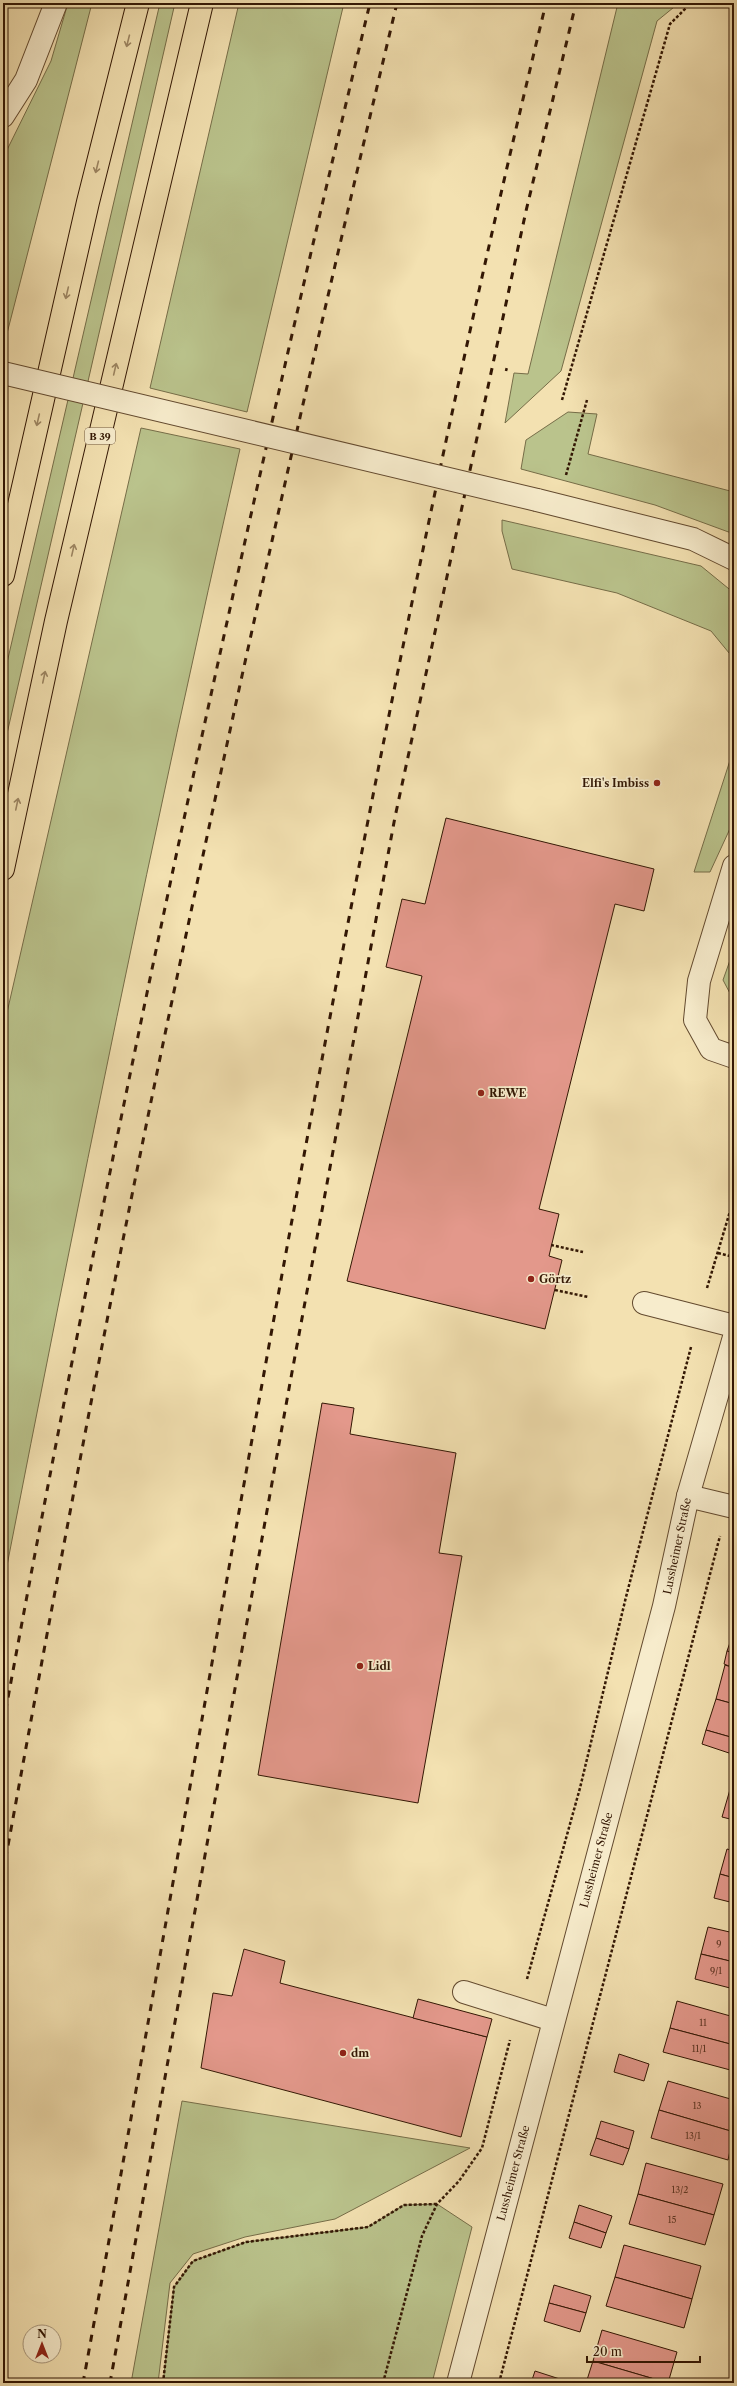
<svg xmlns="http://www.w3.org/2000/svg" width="737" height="2386" font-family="'Libre Caslon Text',serif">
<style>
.green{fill:#bac38c;stroke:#766d48}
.building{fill:#e3988b;stroke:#331704}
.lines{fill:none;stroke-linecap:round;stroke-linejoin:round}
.service-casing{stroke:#634a2f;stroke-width:24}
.minor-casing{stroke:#634a2f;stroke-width:24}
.trunk-casing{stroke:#331704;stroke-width:24}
.path{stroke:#331704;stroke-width:2.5;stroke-dasharray:3 2;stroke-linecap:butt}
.service{stroke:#f7eccc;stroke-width:22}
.minor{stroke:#f7eccc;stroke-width:22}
.trunk{stroke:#f3e1b1;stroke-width:22}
.rail{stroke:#331704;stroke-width:3;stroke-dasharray:7 7;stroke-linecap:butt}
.service-bridge-casing{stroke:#634a2f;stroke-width:24;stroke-linecap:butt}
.service-bridge{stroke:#f7eccc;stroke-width:22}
.oneway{stroke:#9d8663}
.poi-dot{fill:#8f2418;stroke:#f7eccc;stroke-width:1.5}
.labels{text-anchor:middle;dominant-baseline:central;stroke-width:3.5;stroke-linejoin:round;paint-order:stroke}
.number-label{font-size:9px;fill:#5f3726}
.shield{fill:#f7eccc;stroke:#6e5740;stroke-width:1}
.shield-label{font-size:10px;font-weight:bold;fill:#331704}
.poi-label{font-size:11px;font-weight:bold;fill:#331704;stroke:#f7eccc;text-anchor:start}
.street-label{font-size:11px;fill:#331704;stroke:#f7eccc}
</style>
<rect width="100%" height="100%" fill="#f3e1b1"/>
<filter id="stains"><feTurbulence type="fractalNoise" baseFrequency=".005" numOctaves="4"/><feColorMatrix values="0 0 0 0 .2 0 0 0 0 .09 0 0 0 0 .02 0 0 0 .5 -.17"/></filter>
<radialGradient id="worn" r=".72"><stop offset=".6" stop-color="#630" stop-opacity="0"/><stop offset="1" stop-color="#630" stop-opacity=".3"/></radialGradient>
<g class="green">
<polygon points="68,3 92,3 3,349 3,158 51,61"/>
<polygon points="160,3 175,3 3,751 3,680"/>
<polygon points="239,3 344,3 247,412 150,388"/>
<polygon points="618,3 679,3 657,21 561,371 505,423 514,373 528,374"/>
<polygon points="568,412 597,414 588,454 734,492 734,534 655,505 521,469 526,440"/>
<path d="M141,428L240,449C154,826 77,1206 3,1586V1030Z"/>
<polygon points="502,520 701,566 734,593 734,659 711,631 617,593 512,569 502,531"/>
<polygon points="734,748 734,820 710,872 694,872"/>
<polygon points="734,949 734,1001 723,980"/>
<path d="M734,1417V1458C727,1443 730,1433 734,1417Z"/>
<polygon points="182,2101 470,2148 335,2219 245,2237 193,2254 170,2283 158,2383 131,2383"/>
<polygon points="437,2204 472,2227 432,2383 163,2383 174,2287 193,2261 246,2242 368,2227 404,2205"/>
</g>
<g class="building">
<polygon points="446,818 654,869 644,911 615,904 539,1209 559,1214 549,1256 562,1260 545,1329 347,1281 422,976 386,967 402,899 425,904"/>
<polygon points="322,1403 354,1408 350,1434 456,1453 439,1553 462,1556 418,1803 258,1775"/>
<polygon points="732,1637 734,1638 734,1653 727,1651"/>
<polygon points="727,1651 734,1653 734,1668 724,1664"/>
<polygon points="725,1665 734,1668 734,1704 716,1699"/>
<polygon points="716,1699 734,1704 734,1738 706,1730"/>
<polygon points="706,1730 734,1738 732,1754 702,1744"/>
<polygon points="734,1775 734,1795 729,1793"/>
<polygon points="729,1793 734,1795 734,1820 722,1817"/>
<polygon points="727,1849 734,1851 734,1878 720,1874"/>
<polygon points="720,1874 734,1878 734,1903 714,1898"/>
<polygon points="708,1927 734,1933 734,1962 701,1954"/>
<polygon points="244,1949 285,1961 280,1983 487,2037 461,2137 201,2068 213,1993 232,1996"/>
<polygon points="701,1954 734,1962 734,1989 695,1979"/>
<polygon points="418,1999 492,2019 487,2037 413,2018"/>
<polygon points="677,2001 734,2017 734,2045 670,2028"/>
<polygon points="670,2028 734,2045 734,2071 663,2052"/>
<polygon points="619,2054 649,2064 644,2081 614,2072"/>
<polygon points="668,2081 734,2100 734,2132 659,2110"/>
<polygon points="659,2110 734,2132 728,2160 651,2138"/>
<polygon points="601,2121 634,2131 629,2149 596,2138"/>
<polygon points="596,2138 629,2149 623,2165 590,2155"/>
<polygon points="646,2163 723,2184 714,2215 638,2194"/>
<polygon points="638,2194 714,2215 705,2245 629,2224"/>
<polygon points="579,2205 612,2216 606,2233 574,2222"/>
<polygon points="574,2222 606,2233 601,2248 569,2238"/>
<polygon points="624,2245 701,2266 692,2299 615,2277"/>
<polygon points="615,2277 692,2299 684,2328 606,2306"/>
<polygon points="554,2285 591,2296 586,2313 549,2303"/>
<polygon points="549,2303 586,2313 580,2332 544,2321"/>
<polygon points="602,2330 677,2352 668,2383 593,2361"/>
<polygon points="593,2361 668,2383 586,2383"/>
<polygon points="535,2371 569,2382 568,2383 531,2383"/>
</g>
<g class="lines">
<g class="service-casing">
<g id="service">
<polyline points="3,116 26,80 56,3"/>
<polyline points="537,500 693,539 734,559"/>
<polyline points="734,866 699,981 695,1020 711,1049 734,1057"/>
<polyline points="644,1303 734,1326"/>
<polyline points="464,1992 553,2020"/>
</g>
</g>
<g class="minor-casing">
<g id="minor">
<polyline points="688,1496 734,1507"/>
<polyline points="458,2383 664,1606 688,1496 734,1337"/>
</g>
</g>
<g class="trunk-casing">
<g id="trunk">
<polyline points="3,575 88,202 138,3"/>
<polyline points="3,869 56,621 202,3"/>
</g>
</g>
<g class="path">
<polyline points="506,371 507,367"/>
<polyline points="562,400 670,24 691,3"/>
<polyline points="566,475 587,400"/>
<polyline points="551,1245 583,1252"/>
<polyline points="718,1253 734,1257"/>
<polyline points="707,1288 734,1198"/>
<polyline points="555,1290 588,1297"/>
<polyline points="527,1979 580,1788 626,1597 691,1347"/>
<polyline points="163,2383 174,2287 193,2261 246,2242 368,2227 404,2205 437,2204"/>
<polyline points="383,2383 422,2236 437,2204 459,2181 482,2148 510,2040"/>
<polyline points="499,2383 720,1536"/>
</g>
<use href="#service" class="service"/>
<use href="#minor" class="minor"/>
<use href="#trunk" class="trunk"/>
<g class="rail">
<path d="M3,1725C109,1147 233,574 370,3"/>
<path d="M3,1873C61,1555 121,1237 189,921C254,614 324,308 397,3"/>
<path d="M83,2383C229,1588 355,789 546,3"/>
<polyline points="110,2383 290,1383 395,817 526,211 576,3"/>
</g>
<g class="service-bridge-casing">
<polyline id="service-bridge" points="3,373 537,500"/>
</g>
<use href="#service-bridge" class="service-bridge"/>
</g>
<defs><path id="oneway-shaft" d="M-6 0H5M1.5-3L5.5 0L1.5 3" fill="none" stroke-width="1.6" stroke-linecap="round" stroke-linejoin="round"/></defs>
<g class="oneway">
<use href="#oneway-shaft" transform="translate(128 41) rotate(104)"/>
<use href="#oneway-shaft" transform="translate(97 167) rotate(104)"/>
<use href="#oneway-shaft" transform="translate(67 293) rotate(103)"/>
<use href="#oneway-shaft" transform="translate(115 369) rotate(-77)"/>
<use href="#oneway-shaft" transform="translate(38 420) rotate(103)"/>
<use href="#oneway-shaft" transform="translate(73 550) rotate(-77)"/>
<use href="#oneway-shaft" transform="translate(44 677) rotate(-78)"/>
<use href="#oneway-shaft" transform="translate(17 804) rotate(-78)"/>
</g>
<g class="poi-dot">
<circle cx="657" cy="783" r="4"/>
<circle cx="481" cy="1093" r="4"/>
<circle cx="531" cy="1279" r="4"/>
<circle cx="360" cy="1666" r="4"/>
<circle cx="343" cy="2053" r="4"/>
</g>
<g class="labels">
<g class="number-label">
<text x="719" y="1943">9</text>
<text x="716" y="1970">9/1</text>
<text x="703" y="2022">11</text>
<text x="699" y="2048">11/1</text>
<text x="697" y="2105">13</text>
<text x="693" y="2135">13/1</text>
<text x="680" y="2189">13/2</text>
<text x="672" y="2219">15</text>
</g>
<rect class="shield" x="85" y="428" width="30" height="16" rx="3"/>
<g class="shield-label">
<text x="100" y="436">B 39</text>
</g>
<g class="poi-label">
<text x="649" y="783" text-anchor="end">Elfi's Imbiss</text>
<text x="489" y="1093">REWE</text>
<text x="539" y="1279">Görtz</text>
<text x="368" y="1666">Lidl</text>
<text x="351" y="2053">dm</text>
</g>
<g class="street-label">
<text transform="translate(677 1546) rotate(-78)">Lussheimer Straße</text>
<text transform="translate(596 1860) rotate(-75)">Lussheimer Straße</text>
<text transform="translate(513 2173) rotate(-75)">Lussheimer Straße</text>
</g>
</g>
<rect width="737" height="2386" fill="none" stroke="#f3e1b1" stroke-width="16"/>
<rect x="4" y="4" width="729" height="2378" fill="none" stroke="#331704" stroke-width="2"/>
<rect x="8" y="8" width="721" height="2370" fill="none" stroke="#331704"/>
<g transform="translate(42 2344)"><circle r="19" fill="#f7eccc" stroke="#a9977c"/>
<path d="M0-3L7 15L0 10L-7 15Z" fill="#8f2418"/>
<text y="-6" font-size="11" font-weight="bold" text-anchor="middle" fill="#331704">N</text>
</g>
<path d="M587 2356v6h113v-6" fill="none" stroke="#331704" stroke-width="2"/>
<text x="593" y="2356" font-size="12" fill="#331704" stroke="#f7eccc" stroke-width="3" paint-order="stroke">20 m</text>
<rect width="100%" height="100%" filter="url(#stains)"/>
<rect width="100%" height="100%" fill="url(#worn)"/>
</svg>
